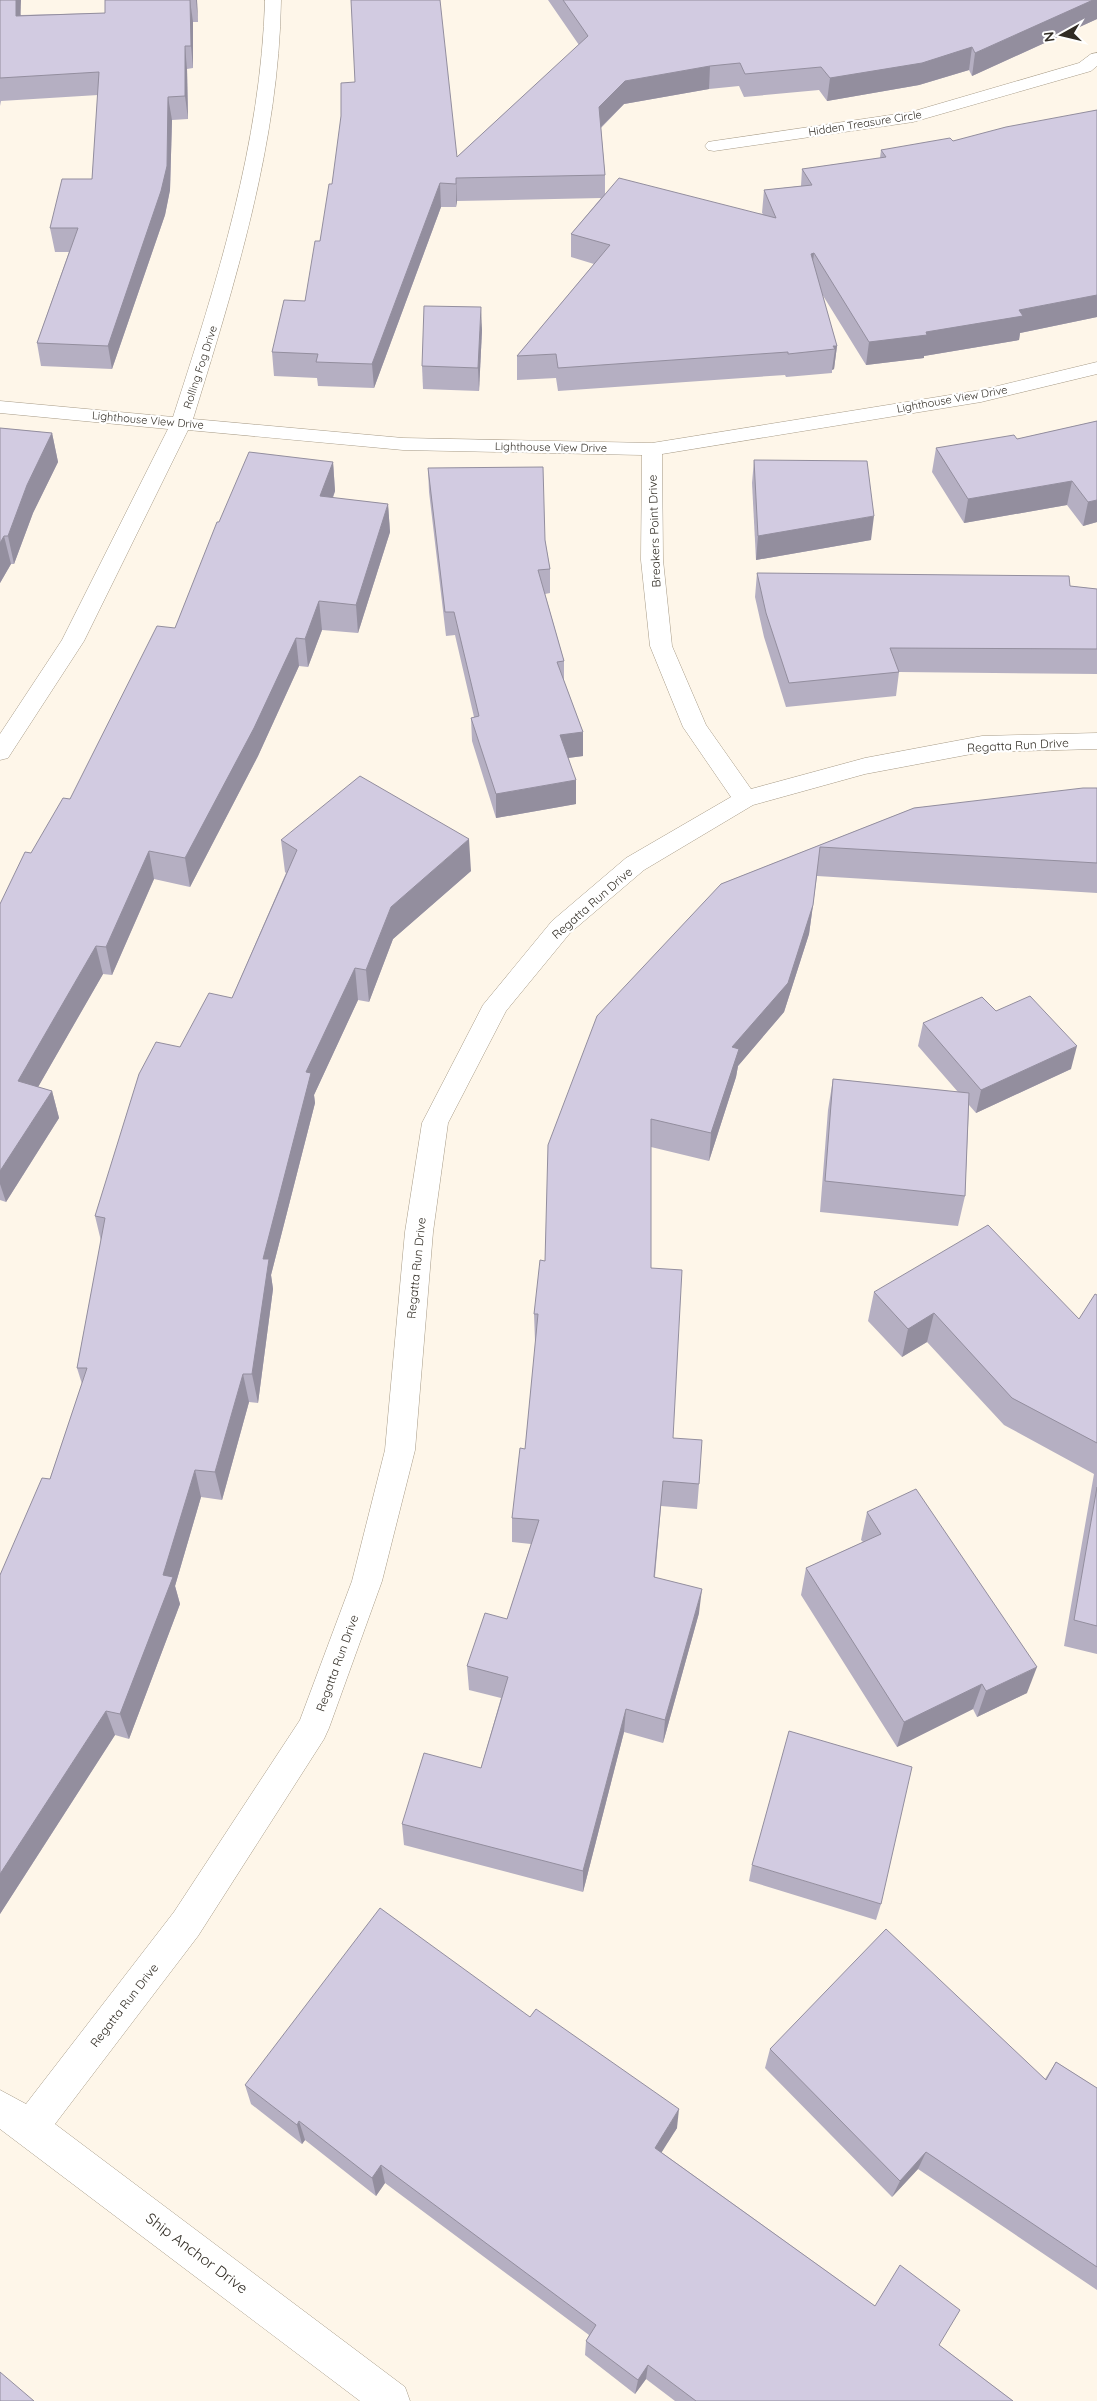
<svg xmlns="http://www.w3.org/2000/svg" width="1097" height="2401" font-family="Quicksand,sans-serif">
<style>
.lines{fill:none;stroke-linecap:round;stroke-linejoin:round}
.street-casing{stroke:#a79b87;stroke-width:1}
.street{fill:#fff;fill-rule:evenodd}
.wall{fill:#b5afc2}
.shaded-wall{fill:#938e9e}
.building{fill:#d2cbe1;stroke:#938e9e}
.labels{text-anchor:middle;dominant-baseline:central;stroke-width:4.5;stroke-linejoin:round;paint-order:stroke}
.far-street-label{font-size:11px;fill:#312c24;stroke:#fff}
.street-label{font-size:12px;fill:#312c24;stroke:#fff}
.near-street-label{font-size:15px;fill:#312c24;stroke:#fff}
</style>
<rect width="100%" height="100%" fill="#fef6e9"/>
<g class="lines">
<g class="street-casing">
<g id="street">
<path d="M265,0H281C279,143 235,283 193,419L403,438L652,443L981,390L1097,362V374L981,402L662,454L663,560L672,646L706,725L751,789L865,758L982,736L1097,733V749L982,752L865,774L753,805L644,870L570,933L506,1011L448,1123L433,1232L415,1450L382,1581L329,1728L324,1739L198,1936L55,2124L405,2387L410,2401H360L0,2129V2090L26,2104L174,1912L300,1720L352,1581L385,1450L405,1232L422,1123L483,1005L552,921L626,858L731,797L683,727L650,646L641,560L642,455L403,450L188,430L84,641L8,758L0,760V734L62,640L168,429L0,413V401L173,417C217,282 261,143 265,0Z"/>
<polygon points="1097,53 1097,66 1091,71 913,122 714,151 708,150 705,146 708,142 714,141 911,112 1079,63 1091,54"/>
</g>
</g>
<use href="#street" class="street"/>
</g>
<g class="wall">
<polygon points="0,0 21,15 105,13 105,0 197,0 198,22 193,22 193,68 187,69 188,119 172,120 170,190 165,215 112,369 41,366 37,343 69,252 55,252 50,228 92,179 98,95 1,101 0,106"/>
<polygon points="548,0 1097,0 1097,19 972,76 969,70 919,85 827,101 819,90 744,97 739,86 709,89 624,104 601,128 605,175 605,194 763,214 762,213 764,190 801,186 802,169 880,158 881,150 953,141 1097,110 1097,317 1020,333 1019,340 924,356 924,358 866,365 822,294 837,346 834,369 832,370 832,373 786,377 785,375 558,391 556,378 517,380 517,356 594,264 571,257 571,234 601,198 457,201 456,207 441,207 374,388 318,386 317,378 274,376 272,352 305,301 320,241 332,184 457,157 579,45"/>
<polygon points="482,330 479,391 423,389 422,366"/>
<polygon points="1097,421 1097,522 1083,526 1067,505 964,523 932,472 936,448 1017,439"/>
<polygon points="0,428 52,433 58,462 33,513 14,564 11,564 0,583"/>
<polygon points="754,460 871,540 756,560 752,483"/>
<polygon points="333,462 335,491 333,498 388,504 390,532 358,633 322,630 308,667 299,666 258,756 190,887 154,879 112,975 103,974 38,1087 52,1091 59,1118 6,1202 0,1200 0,904 31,853 70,799 175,628 219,522"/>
<polygon points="428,468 545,540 550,569 550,593 545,594 564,661 564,681 583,732 583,756 568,758 576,780 576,804 496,818 472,741 471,718 474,717 455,635 446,636 429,492"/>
<polygon points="757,573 1070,586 1097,589 1097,674 899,672 896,696 786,707 764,637 755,597"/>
<polygon points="1097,788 1097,893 817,876 809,934 784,1012 738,1066 736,1077 709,1161 651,1147 651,1268 673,1438 699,1484 697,1509 661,1506 655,1577 699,1613 663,1743 624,1732 583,1892 404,1845 402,1824 481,1768 501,1698 469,1690 467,1666 507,1619 531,1544 512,1542 512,1518 525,1449 536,1341 535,1341 534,1314 545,1261 721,884 914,808"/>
<polygon points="281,840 471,871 393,939 369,1002 358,1000 314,1095 315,1103 271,1275 273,1289 258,1403 249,1402 222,1500 201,1497 175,1586 180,1604 129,1739 115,1735 0,1914 0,1575 50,1479 82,1384 77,1368 101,1241 95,1216 180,1047 232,998 286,873 285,872"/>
<polygon points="996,1011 1071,1069 976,1113 969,1105 965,1196 958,1226 820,1212 828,1110 833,1079 958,1092 918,1046 923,1023"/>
<polygon points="874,1292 1079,1319 1097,1295 1097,1654 1064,1646 1094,1474 1004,1425 927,1342 902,1357 868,1321"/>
<polygon points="867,1512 1027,1693 977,1717 973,1709 897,1747 801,1595 806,1568 863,1542 861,1540"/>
<polygon points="752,1865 881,1904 876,1920 749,1881"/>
<polygon points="770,2049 1045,2079 1056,2062 1097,2088 1097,2290 918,2169 892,2197 765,2068"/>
<polygon points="245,2085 677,2128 661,2152 875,2306 939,2345 1013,2401 675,2401 646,2379 635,2394 585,2355 586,2341 589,2335 385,2183 376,2196 305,2140 302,2144 251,2104"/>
</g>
<g class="shaded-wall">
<polygon points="16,0 21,0 20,38 16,16"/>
<polygon points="190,0 193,22 193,68 191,46"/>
<polygon points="196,0 197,0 198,22"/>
<polygon points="1093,0 1097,0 1097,19 972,76 975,53"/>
<polygon points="185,46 187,69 188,119 185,96"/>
<polygon points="972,47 969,70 919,85 827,101 830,78"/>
<polygon points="710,66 709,89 624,104 598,130 599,107 625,81"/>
<polygon points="168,97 172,120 170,190 165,215 112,369 108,346"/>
<polygon points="456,178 457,201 456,207"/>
<polygon points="440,183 441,207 374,388 372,364"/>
<polygon points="814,253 811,276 811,254"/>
<polygon points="1097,295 1097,317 1020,333 1019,340 924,356 924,358 866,365 869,342 926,332 1019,310"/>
<polygon points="481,307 482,330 479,391 478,368"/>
<polygon points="833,346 837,346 834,369 832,370 835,349"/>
<polygon points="52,433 58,462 33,513 14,564 8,536 27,485"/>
<polygon points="333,462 335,491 322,525 320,496"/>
<polygon points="1072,481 1067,505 964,523 968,499"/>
<polygon points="1097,500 1097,522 1083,526 1088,502"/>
<polygon points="388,504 390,532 358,633 356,605"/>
<polygon points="874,516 871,540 756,560 758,536"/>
<polygon points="4,536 11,564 0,583 0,543"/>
<polygon points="319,601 322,630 308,667 305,639"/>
<polygon points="296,638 299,666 258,756 190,887 185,858"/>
<polygon points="583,732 583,756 560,759 560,735"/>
<polygon points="576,780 576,804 496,818 496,794"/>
<polygon points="469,839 471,871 393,939 369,1002 366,970 391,907"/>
<polygon points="149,851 154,879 112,975 106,947"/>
<polygon points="813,905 809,934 784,1012 738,1066 736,1077 709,1161 711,1133 732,1047"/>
<polygon points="96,946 103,974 26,1108 18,1081"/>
<polygon points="355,968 358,1000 314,1095 315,1103 271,1275 273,1289 258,1403 252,1374 263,1259 306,1072"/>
<polygon points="1077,1046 1071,1069 976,1113 981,1090"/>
<polygon points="52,1091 59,1118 6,1202 0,1184 0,1171"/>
<polygon points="934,1313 927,1342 902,1357 908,1329"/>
<polygon points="243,1374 249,1402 222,1500 215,1472"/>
<polygon points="195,1470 201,1497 175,1586 180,1604 129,1739 120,1714"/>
<polygon points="702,1589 699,1613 663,1743 665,1720"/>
<polygon points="1037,1667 1027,1693 977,1717 986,1691"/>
<polygon points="982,1684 973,1709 897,1747 904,1722"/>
<polygon points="626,1709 624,1732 583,1892 583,1871"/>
<polygon points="106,1711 115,1735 0,1914 0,1874"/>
<polygon points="679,2109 677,2128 653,2166 655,2148"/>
<polygon points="299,2121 305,2140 302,2144 297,2125"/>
<polygon points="926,2152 918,2169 892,2197 900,2181"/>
<polygon points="381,2165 385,2183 376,2196 372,2178"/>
<polygon points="648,2365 646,2379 635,2394 638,2380"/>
</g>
<g class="building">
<polygon points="0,0 16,0 16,16 105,13 105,0 190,0 191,46 185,46 185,96 168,97 167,166 161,191 108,346 37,343 78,228 50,228 62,179 92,179 99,72 0,78"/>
<polygon points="351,0 440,0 457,157 588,36 563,0 1093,0 975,53 972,47 922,63 830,78 821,67 745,74 740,63 710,66 625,81 599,107 605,175 456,178 456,184 440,183 372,364 316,362 318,354 272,352 284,300 305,301 315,241 320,241 329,184 332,184 341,116 341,83 355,82"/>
<polygon points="1097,110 1097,295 1019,310 1023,316 926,332 927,335 869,342 814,253 811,254 837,346 833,346 835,349 788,354 788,352 558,368 556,354 517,356 610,245 571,234 619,178 776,218 764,190 812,185 802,169 886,157 881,150 950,138 953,141 1006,127"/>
<polygon points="424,306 481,307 478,368 422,366"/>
<polygon points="1097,421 1097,500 1088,502 1072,481 968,499 936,448 1014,435 1017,439"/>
<polygon points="0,428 52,433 27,485 8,536 4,536 0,543"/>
<polygon points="249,452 333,462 320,496 388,504 356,605 319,601 305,639 296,638 254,728 185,858 149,851 106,947 96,946 18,1081 52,1091 0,1171 0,904 25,852 31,853 63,798 70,799 157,626 175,628 217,522 219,522"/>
<polygon points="754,460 867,461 874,516 758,536"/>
<polygon points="543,467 545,540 550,569 538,570 564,661 557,662 583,732 560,735 576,780 496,794 471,718 479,716 454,612 445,612 428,468"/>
<polygon points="757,573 1069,576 1070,586 1097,589 1097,649 890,648 899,672 789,683 766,613"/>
<polygon points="360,776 469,839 391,907 366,970 355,968 306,1072 311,1073 263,1259 269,1259 252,1374 243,1374 215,1472 195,1470 163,1575 173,1577 120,1714 106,1711 0,1874 0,1575 42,1478 50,1479 87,1368 77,1368 105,1218 95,1216 139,1074 156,1042 180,1047 209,993 232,998 297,850 281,840"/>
<polygon points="1083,788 1097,788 1097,863 820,847 813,905 788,983 732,1047 739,1049 711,1133 651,1119 651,1268 682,1270 673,1438 702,1440 699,1484 663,1481 654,1577 702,1589 665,1720 626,1709 583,1871 402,1824 424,1753 481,1768 508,1677 467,1666 485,1613 507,1619 539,1520 512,1518 520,1448 525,1449 538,1314 534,1314 540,1260 545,1261 548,1145 597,1016 721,884 914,808"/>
<polygon points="1030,996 1077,1046 981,1090 923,1023 982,997 996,1011"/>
<polygon points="833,1079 969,1093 965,1196 825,1181"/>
<polygon points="988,1225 1079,1319 1095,1294 1097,1295 1097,1443 1012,1398 934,1313 908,1329 874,1292"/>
<polygon points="1097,1487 1097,1626 1074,1620"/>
<polygon points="916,1489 1037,1667 986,1691 982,1684 904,1722 806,1568 881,1534 867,1512"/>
<polygon points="789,1731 912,1767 881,1904 752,1865"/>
<polygon points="380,1908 530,2017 536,2009 679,2109 655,2148 875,2306 900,2265 960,2310 939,2345 1013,2401 696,2401 648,2365 638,2380 586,2341 596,2325 381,2165 372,2178 299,2121 297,2125 245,2085"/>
<polygon points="886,1929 1046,2080 1056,2062 1097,2088 1097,2267 926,2152 900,2181 770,2049"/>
<polygon points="0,2372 34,2401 0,2401"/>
</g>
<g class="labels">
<g class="far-street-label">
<text transform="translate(865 123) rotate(-9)">Hidden Treasure Circle</text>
<text transform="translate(200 367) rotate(-72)">Rolling Fog Drive</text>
<text transform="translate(952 399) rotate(-10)">Lighthouse View Drive</text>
<text transform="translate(148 420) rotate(5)">Lighthouse View Drive</text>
<text transform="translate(551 447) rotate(1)">Lighthouse View Drive</text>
</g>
<g class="street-label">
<text transform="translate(654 531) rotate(-92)">Breakers Point Drive</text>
<text transform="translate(1018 745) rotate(-3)">Regatta Run Drive</text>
<text transform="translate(592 903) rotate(-41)">Regatta Run Drive</text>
<text transform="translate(416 1268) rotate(-84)">Regatta Run Drive</text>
<text transform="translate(337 1663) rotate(-70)">Regatta Run Drive</text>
<text transform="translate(124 2005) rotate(-52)">Regatta Run Drive</text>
</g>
<g class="near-street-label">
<text transform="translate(197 2253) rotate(37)">Ship Anchor Drive</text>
</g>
</g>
<g transform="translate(1062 35) rotate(262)" stroke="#ffffff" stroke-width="4" paint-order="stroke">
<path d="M0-4L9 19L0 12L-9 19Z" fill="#312c24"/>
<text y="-8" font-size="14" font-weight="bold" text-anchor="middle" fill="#312c24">N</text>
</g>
</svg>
